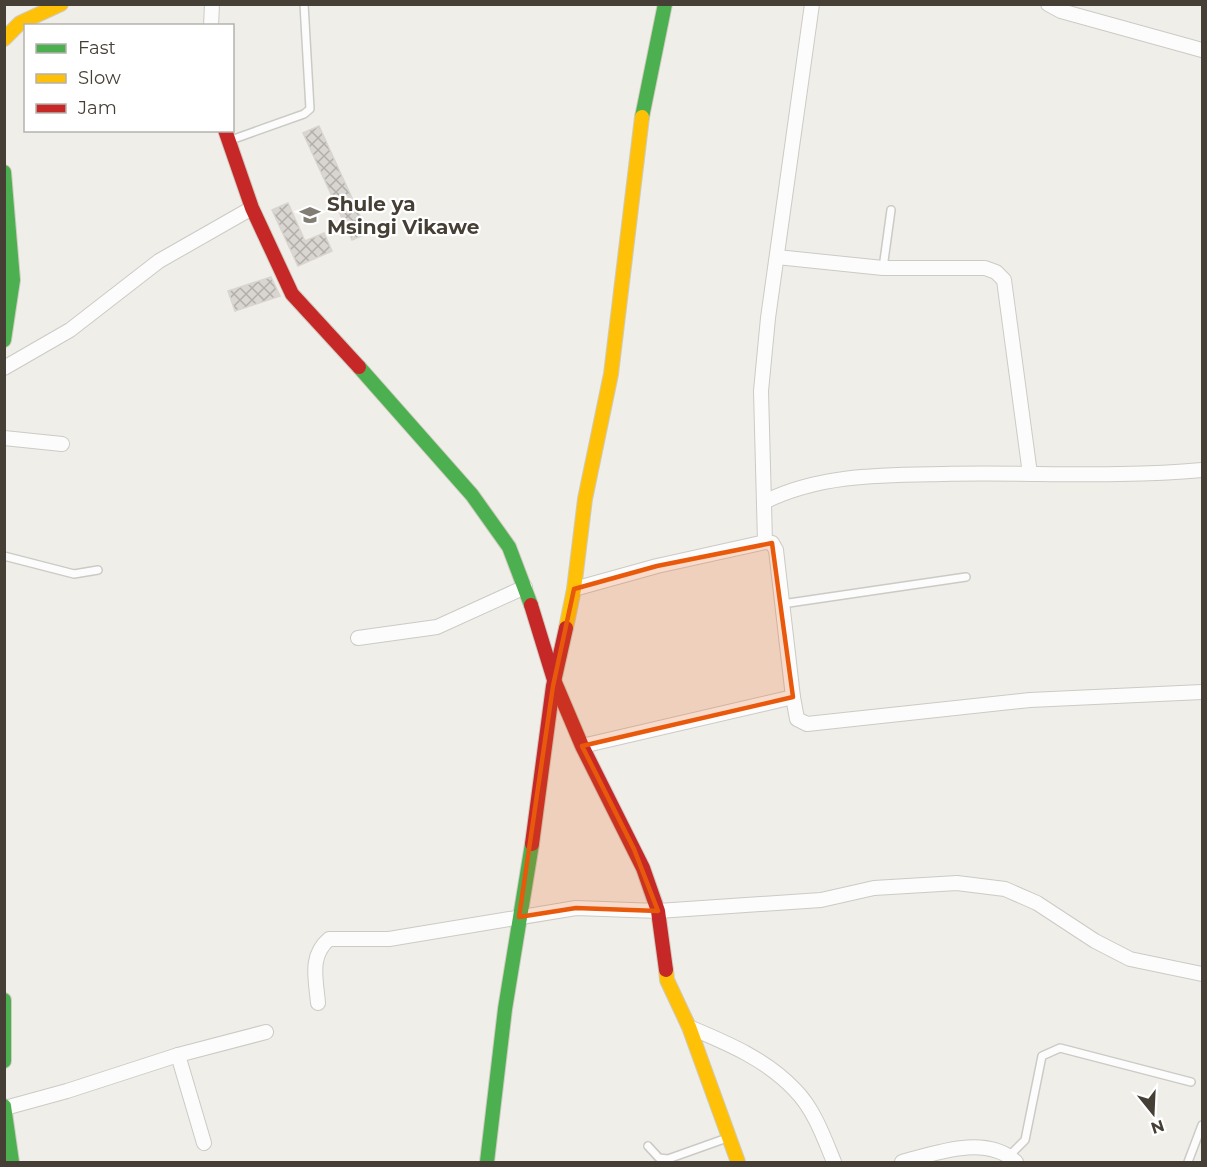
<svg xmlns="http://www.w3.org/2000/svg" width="1207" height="1167" font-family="Montserrat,sans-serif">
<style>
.building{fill:url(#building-cross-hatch);stroke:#d8d5cf;stroke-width:1.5}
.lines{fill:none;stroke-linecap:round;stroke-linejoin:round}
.lane-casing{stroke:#cccac5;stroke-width:10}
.street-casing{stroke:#cccac5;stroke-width:16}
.fast-casing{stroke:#cfcbc0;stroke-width:16}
.slow-casing{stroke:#cfcbc0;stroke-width:16}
.jam-casing{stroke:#cfcbc0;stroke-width:16}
.lane{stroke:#fdfcfc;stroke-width:7}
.street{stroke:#fdfcfc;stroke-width:14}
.fast{stroke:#4caf50;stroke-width:14}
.slow{stroke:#ffc107;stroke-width:14}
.jam{stroke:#c62828;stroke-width:14}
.marked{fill:#e8590c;fill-opacity:0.2;stroke:#e8590c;stroke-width:4.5;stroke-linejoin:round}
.labels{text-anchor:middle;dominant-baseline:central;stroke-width:4.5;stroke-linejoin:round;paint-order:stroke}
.poi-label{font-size:20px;font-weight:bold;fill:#453f35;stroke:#fff;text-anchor:start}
</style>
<defs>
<pattern id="building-cross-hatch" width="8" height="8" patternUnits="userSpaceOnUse" patternTransform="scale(1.5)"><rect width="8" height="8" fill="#d9d6d1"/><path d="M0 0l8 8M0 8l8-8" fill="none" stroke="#b2afaa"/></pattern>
</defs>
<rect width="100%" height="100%" fill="#f0eee9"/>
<g class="building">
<polygon points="319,126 368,233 352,240 303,133"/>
<polygon points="288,203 305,241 324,233 332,251 298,266 272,210"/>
<polygon points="271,277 280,296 235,311 228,291"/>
</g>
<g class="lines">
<g class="lane-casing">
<g id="lane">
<polyline points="231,140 304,114 310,109 304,4"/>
<polyline points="883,268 891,210"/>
<polyline points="4,556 74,574 98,570"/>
<polyline points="782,604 966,577"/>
<polyline points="648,1146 659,1158 668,1159 727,1138"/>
<polyline points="1009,1156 1025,1140 1042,1056 1060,1048 1191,1082"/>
<polyline points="1188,1162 1202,1125"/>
</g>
</g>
<g class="street-casing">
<g id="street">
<polyline points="1048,4 1061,11 1202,50"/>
<polyline points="211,26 212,4"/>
<polyline points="777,257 883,268 985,268 996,272 1004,280 1030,474"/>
<polyline points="4,368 70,330 159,261 252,208"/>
<polyline points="4,438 62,444"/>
<path d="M764,502C820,474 882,475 943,474C1029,472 1116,478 1202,470"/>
<polyline points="765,542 761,391 768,318 812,4"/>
<polyline points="574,589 657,566 765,542 772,543 776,550 793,697 797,719 807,724 1030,700 1202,692"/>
<polyline points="358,638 437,627 525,587"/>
<polyline points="582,746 793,697"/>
<path d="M318,1003C316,979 309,956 329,939H389L576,908L658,911L821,900L874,888L957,883L1005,889L1037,903L1095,941L1130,959L1202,974"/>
<path d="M689,1027C727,1043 766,1059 795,1090C814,1109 824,1138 834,1162"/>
<polyline points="178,1055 204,1143"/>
<polyline points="5,1108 67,1091 178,1055 266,1032"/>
<path d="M902,1162C936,1153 986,1134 1016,1162"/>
</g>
</g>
<g class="fast-casing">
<g id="fast">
<polyline points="642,117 665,4"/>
<polyline points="4,172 13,280 4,340"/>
<polyline points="359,367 472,495 509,547 531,605"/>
<polyline points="4,1000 4,1061"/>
<polyline points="4,1106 12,1162"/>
<polyline points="487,1162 505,1009 532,844"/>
</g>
</g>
<g class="slow-casing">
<g id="slow">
<polyline points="4,39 20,23 61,4"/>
<polyline points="566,628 574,589 585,499 611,374 642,117"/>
<polyline points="666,970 667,980 689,1027 738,1162"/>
</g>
</g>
<g class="jam-casing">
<g id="jam">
<polyline points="225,130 252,208 292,294 359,367"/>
<polyline points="531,605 554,680 582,746 643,868 658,911 666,970"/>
<polyline points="532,844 553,686 566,628"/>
</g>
</g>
<use href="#lane" class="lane"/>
<use href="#street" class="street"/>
<use href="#fast" class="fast"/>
<use href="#slow" class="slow"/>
<use href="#jam" class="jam"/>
</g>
<path class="marked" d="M772,543L793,697L582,746L634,849L658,911L576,908L519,917L553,686L574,589L657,566Z"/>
<defs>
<g id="school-bare" transform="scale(1.62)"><path d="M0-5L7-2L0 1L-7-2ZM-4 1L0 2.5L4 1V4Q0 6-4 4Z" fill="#817c74" stroke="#fff" stroke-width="2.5" paint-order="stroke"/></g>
</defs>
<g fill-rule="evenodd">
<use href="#school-bare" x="310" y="215"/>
</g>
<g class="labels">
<g class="poi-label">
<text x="327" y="204">Shule ya<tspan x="327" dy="23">Msingi Vikawe</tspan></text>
</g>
</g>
<rect width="1207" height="1167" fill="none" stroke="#453f35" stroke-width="12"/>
<rect x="24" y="24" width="210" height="108" fill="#ffffff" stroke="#b5b2ae" stroke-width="1.5"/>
<rect x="36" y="44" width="30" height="9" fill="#4caf50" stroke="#b5b2ae" stroke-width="1.5"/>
<text x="78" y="54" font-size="18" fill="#453f35">Fast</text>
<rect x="36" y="74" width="30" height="9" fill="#ffc107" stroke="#b5b2ae" stroke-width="1.5"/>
<text x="78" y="84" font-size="18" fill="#453f35">Slow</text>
<rect x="36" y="104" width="30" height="9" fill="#c62828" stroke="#b5b2ae" stroke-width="1.5"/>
<text x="78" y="114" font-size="18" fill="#453f35">Jam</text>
<g transform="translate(1153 1113) rotate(162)" stroke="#ffffff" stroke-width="4.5" paint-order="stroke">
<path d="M0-4.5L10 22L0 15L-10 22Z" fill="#453f35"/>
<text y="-9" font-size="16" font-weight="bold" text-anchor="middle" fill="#453f35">N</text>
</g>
</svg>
